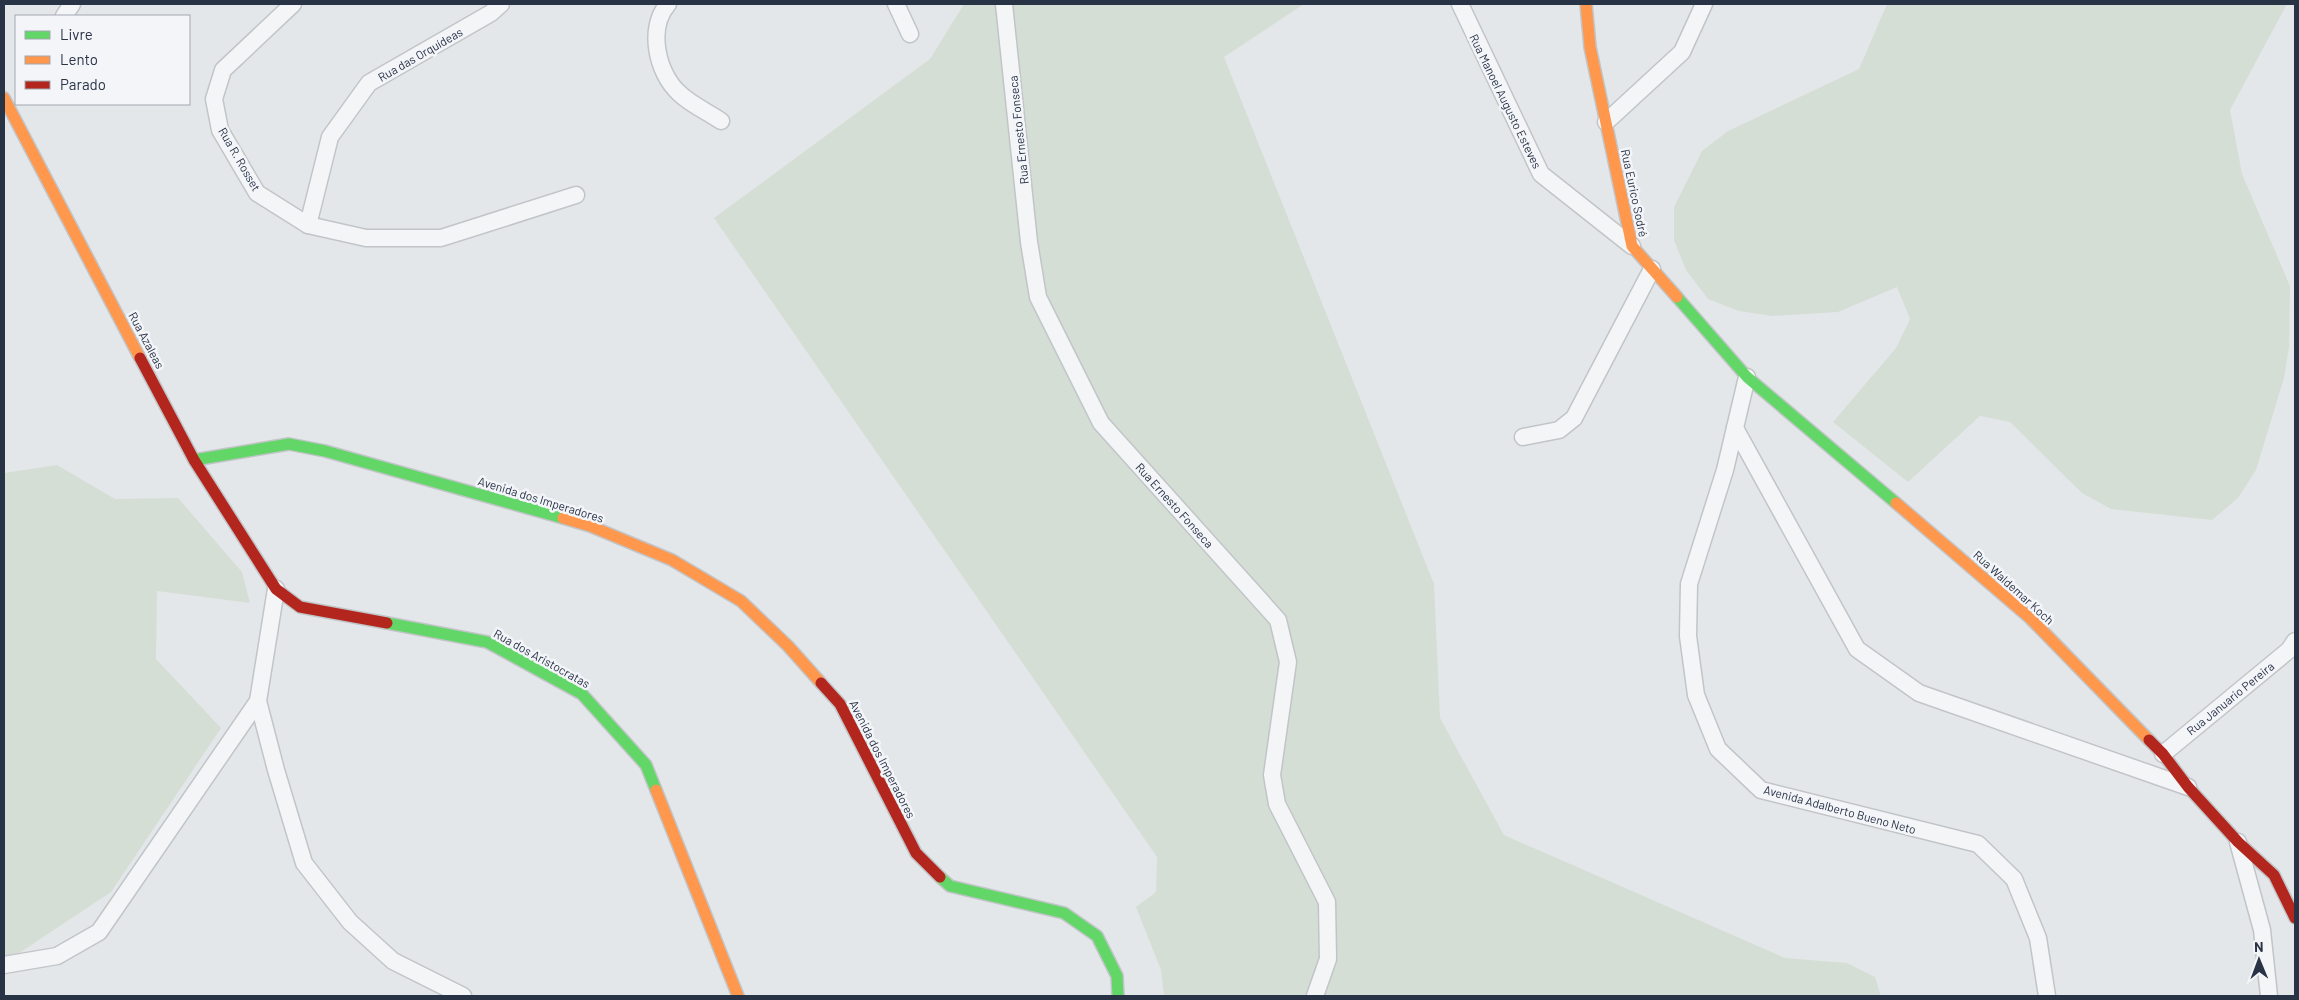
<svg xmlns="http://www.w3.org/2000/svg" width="2299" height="1000" font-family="Barlow,sans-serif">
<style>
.green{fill:#d5ded5}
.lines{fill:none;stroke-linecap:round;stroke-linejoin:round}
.street-casing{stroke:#c2c5c8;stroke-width:19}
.fast-casing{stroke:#c2c5c8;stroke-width:14}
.slow-casing{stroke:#c2c5c8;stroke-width:14}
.jam-casing{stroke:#c2c5c8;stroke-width:14}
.street{stroke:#f4f5f7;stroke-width:16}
.fast{stroke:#63d668;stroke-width:11}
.slow{stroke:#ff974d;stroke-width:11}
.jam{stroke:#b3261e;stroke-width:11}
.labels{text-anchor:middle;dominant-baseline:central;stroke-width:5;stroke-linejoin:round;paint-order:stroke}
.street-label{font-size:12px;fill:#293346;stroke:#f3f5f9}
</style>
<rect width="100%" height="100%" fill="#e4e7ea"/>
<g class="green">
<polygon points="964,4 1304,4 1224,57 1434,584 1440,718 1504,835 1785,958 1847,963 1875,977 1881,996 1164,996 1161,970 1136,907 1156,892 1157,857 714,218 930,59"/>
<polygon points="1887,4 2287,4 2230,110 2242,174 2290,286 2289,347 2284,378 2256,470 2238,498 2212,520 2111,509 2082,493 2010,422 1980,416 1908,482 1833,422 1896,348 1910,319 1897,287 1838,312 1772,316 1739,311 1708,299 1686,270 1674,240 1674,207 1702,151 1728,131 1859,69"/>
<polygon points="57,465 115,499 178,498 242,572 250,603 157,591 156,659 221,728 111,892 4,963 4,473"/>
</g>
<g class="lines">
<g class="street-casing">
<g id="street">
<polyline points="293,4 223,70 214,99 220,130 257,193 308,225 366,238 441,238 576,195"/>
<path d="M668,4C647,28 657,73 679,93C690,104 708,112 721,121"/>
<polyline points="896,4 910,34"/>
<polyline points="1004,4 1029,242 1038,297 1101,423 1278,620 1288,662 1272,775 1277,804 1327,902 1328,959 1315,996"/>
<polyline points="1460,4 1541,174 1632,246"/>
<polyline points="64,16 72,4"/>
<polyline points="1606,122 1682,52 1704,4"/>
<polyline points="308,225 330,137 369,83 491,13 501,4"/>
<polyline points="1747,377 1725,470 1689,584 1688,636 1696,695 1718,749 1761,790 1978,844 2014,879 2038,938 2047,996"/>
<polyline points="1735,428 1857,649 1919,693 2188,787"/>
<polyline points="1523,437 1559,430 1574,418 1652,269"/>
<polyline points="276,589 258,701 276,770 304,863 350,922 393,961 463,996"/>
<polyline points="2163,754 2289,650 2295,641"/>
<polyline points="2238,842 2262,930 2269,996"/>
<polyline points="4,965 57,956 99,932 258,701"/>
</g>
</g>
<g class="fast-casing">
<g id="fast">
<polyline points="1677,297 1747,377 1896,503"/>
<polyline points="194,460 289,444 325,451 563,518"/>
<polyline points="387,623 487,642 582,694 646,765 656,790"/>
<polyline points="940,877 950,886 1064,913 1097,936 1117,976 1118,996"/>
</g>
</g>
<g class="slow-casing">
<g id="slow">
<polyline points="1586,4 1590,47 1632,246 1677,297"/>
<polyline points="4,98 140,358"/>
<polyline points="1896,503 2030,618 2149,740"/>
<polyline points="563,518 590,526 672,560 741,601 788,646 821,683"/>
<polyline points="656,790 738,996"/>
</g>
</g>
<g class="jam-casing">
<g id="jam">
<polyline points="140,358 194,460 276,589 300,607 387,623"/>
<polyline points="821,683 840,704 916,853 940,877"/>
<polyline points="2149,740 2163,754 2188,787 2238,842 2274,875 2295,918"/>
</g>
</g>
<use href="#street" class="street"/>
<use href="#fast" class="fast"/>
<use href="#slow" class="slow"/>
<use href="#jam" class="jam"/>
</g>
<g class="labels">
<g class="street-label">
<text transform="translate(420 54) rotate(-30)">Rua das Orquídeas</text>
<text transform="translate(1506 101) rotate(64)">Rua Manoel Augusto Esteves</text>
<text transform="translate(1018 130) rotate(-96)">Rua Ernesto Fonseca</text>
<text transform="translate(240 159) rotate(60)">Rua R. Rosset</text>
<text transform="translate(1635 193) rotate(78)">Rua Eurico Sodré</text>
<text transform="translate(147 340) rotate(62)">Rua Azaleas</text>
<text transform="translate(541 499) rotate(17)">Avenida dos Imperadores</text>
<text transform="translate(1175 505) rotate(48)">Rua Ernesto Fonseca</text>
<text transform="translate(2014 587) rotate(42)">Rua Waldemar Koch</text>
<text transform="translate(542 658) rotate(29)">Rua dos Aristocratas</text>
<text transform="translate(2230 698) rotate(-39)">Rua Januario Pereira</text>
<text transform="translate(883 759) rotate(63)">Avenida dos Imperadores</text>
<text transform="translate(1840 809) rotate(15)">Avenida Adalberto Bueno Neto</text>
</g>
</g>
<rect width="2299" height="1000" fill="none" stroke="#293346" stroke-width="10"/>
<rect x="15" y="15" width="175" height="90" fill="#f3f5f9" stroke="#a2a7b1"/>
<rect x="25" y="31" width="25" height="8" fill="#63d668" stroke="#a2a7b1"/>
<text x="60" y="40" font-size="15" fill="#293346">Livre</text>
<rect x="25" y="56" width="25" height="8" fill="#ff974d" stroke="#a2a7b1"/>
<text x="60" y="65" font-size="15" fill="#293346">Lento</text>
<rect x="25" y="81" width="25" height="8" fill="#b3261e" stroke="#a2a7b1"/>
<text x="60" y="90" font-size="15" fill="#293346">Parado</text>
<g transform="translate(2259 960) rotate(359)" stroke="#f3f5f9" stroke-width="4" paint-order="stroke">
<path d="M0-4L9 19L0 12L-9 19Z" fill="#293346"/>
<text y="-8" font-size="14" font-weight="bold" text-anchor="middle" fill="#293346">N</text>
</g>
</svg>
